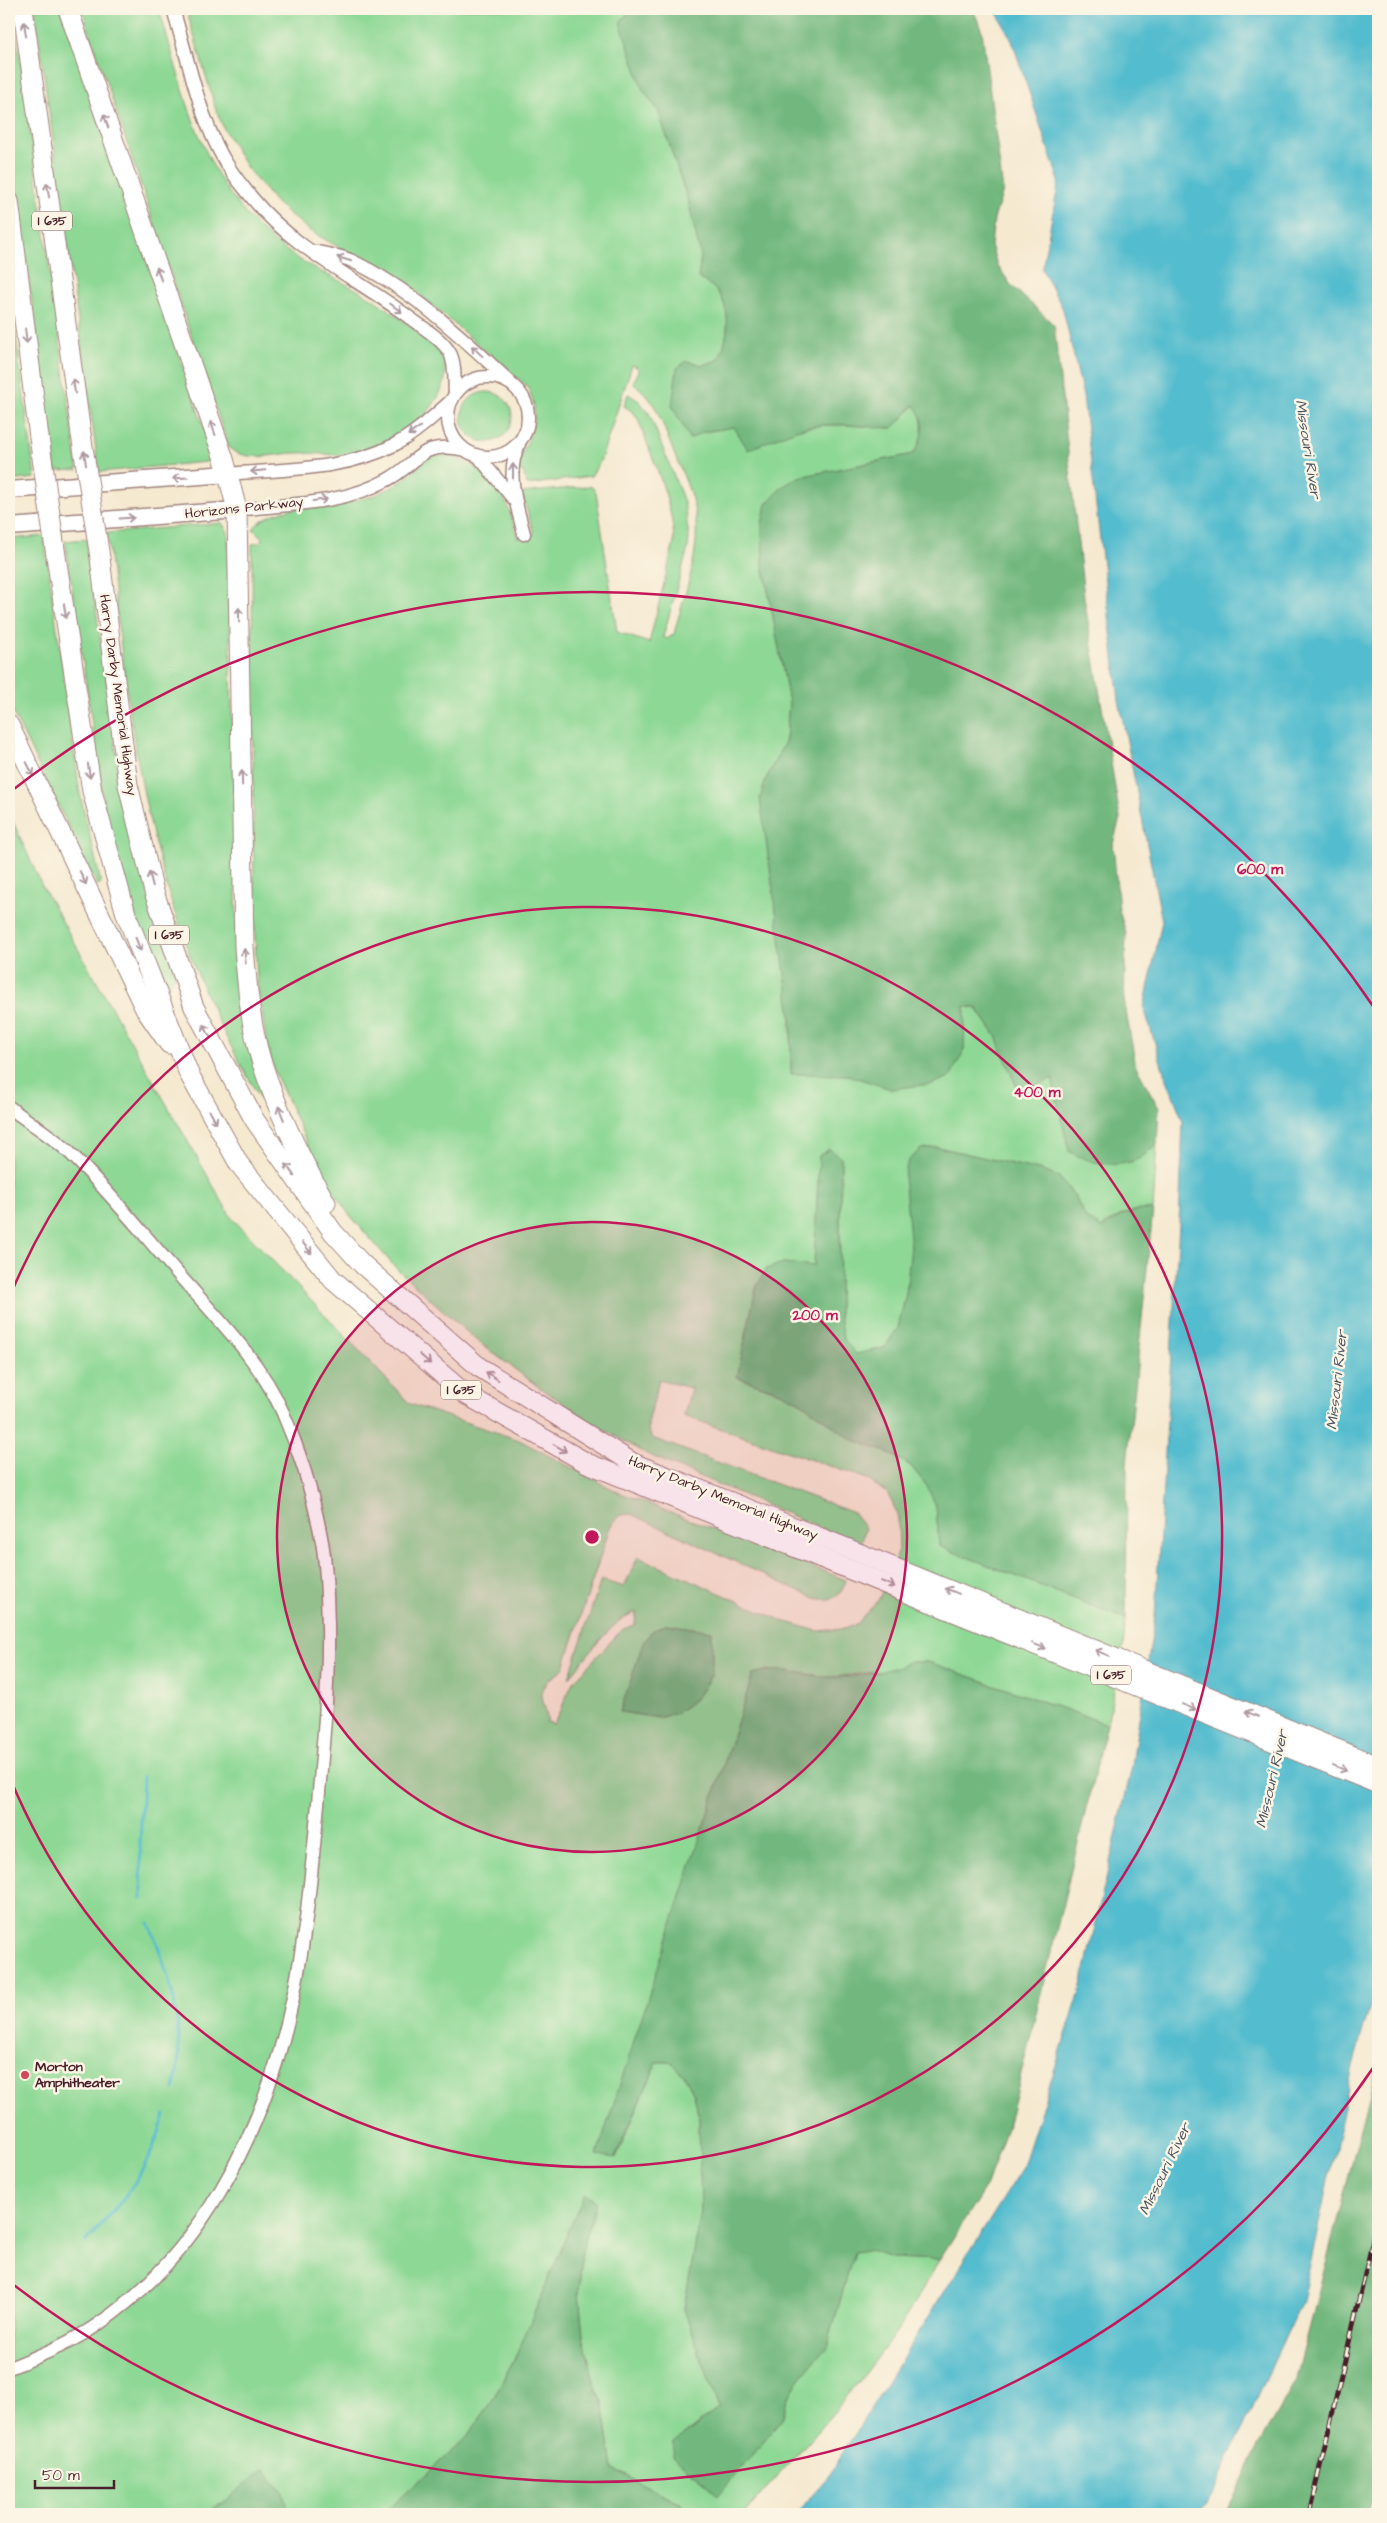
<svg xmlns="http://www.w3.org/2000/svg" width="1387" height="2523" font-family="'Architects Daughter',sans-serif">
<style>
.green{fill:#8ed895;stroke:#6c7c60}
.forest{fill:#72b87e;stroke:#5e6c54}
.water{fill:#52bcce;stroke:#4e6e7c}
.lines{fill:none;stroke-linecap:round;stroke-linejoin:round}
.stream{stroke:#52bcce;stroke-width:3}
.minor-casing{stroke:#a0847e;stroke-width:15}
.major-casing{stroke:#a0847e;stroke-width:19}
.highway-casing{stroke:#a0847e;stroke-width:21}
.minor{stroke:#fff;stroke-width:12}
.major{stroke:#fff;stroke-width:16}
.highway{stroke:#fff;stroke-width:19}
.rail-casing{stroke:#4a1f2b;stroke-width:5}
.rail{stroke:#fcf5e5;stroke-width:3;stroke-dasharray:9;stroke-linecap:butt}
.highway-bridge-casing{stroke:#a0847e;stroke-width:21;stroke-linecap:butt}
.highway-bridge{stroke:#fff;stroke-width:19}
.oneway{stroke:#ae9aa0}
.ring{fill:none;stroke:#c2185b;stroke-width:2.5}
.poi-dot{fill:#d1495b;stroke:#fcf5e5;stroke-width:2}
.labels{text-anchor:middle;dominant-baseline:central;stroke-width:5;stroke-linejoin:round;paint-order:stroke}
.shield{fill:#fcf5e5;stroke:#7f5f63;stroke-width:1}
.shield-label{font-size:12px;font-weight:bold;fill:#4a1f2b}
.street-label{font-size:14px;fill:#4a1f2b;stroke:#fcf5e5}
.poi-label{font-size:14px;font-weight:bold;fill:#4a1f2b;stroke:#fcf5e5;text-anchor:start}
.water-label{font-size:15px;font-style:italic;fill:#4d5664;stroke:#fcf5e5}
.centre{fill:#c2185b;stroke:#fcf5e5;stroke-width:2.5}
.ring-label{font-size:15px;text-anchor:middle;font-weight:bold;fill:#c2185b;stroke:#fcf5e5;stroke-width:5;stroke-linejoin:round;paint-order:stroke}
</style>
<rect width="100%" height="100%" fill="#fcf5e5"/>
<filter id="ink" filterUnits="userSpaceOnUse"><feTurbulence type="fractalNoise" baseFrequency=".02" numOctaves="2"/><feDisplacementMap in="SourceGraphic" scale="10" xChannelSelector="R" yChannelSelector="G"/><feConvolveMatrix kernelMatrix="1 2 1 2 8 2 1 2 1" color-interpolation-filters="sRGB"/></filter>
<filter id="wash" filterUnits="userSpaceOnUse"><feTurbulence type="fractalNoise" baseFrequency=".0096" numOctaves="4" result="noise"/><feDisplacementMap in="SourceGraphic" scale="20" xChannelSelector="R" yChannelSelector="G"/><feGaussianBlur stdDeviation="1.12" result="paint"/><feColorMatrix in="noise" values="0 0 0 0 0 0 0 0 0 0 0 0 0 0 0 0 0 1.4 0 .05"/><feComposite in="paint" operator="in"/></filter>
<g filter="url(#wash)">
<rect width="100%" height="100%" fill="#f5e9d0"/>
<g class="green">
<polygon points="9,9 13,9 78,470 55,471 9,133"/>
<polygon points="35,9 61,9 212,452 212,459 206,462 99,472"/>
<path d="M82,9H159C187,101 203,192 287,251C312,270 343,281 370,297C393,312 415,330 437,346C471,394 395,448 353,454C334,457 314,452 295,453C271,454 250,463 229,448Z"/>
<path d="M186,9H647L627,14L643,90L658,110L689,204L701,257L698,278C703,281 711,285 715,289C733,309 729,338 718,360L702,365L687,361L689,439L703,432L734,427L749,449C764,443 780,435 796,430C828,421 861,427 893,428L915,405C927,422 924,438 913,454L799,477L766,504L762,525L763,564L789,702L786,740L765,781L791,1017V1073L848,1075L891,1089L964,1051L965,1006L977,1009L996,1036L1016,1085L1027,1090L1052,1078L1141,1157L1157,1144L1153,1210C1129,1209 1120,1214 1102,1228L1086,1218L1074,1195L1059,1177L1039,1170L937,1147L921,1149L905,1177L911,1247L906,1294L898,1328L884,1348L856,1354L843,1339L839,1316L841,1157L819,1156L814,1266L783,1263L737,1377L783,1393L802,1403L851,1439L889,1453L911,1466L927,1486L936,1506L939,1546L1126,1619L1123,1647L1107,1724L928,1662H909L892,1670L833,1677L766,1670L616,2158L657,2062H671L683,2073L694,2094L699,2119L701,2212L684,2309L719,2408L685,2434L673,2456L718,2495L782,2419L788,2399L799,2379L827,2347L854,2251L868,2250L891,2258L939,2260C891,2356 814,2434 744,2514H691L682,2504L613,2469L603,2402L594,2382L583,2336L579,2293L582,2250L597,2202L489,2406L465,2439L382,2514H284L287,2508L230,2497L204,2514H9V813L42,886L231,1217L410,1404L519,1440L618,1492L846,1580C841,1597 833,1602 815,1598L631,1514L620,1515L610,1527L564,1667C559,1675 551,1676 546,1683C536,1696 548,1708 547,1722L554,1724L573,1682L616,1636L623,1629L635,1625L636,1612C612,1619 586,1658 569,1678L601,1580L624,1587L638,1557L783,1621L817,1631L844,1629L857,1624L879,1599L899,1551L898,1518L893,1504L887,1493L867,1479L684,1416L691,1388L659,1380L648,1423V1430L652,1438L854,1513L865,1529L861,1545L649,1455L606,1431L543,1390L477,1341L394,1266L348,1213L320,1171L275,1073L267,1044L257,981L254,913L252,544L261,542L262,538L253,529C272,503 330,506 361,499C377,496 396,486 409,476C415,470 420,462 428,458C450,448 486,470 498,488C508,504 513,520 518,538L534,534L522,493L591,486L596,492L617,632L649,643L674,543C673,500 652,459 638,419L633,412L624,406L628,394L639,401L649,413L684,502L689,537L688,548L663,637L667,639L674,634C684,594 703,550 694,507C689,485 678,464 670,443C660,417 656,400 633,383L639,371L637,367L632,365L600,462L591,476L527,485L523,471L517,470C526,436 544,423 528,387L412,288L310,231L276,203L247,168L224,129L216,110Z"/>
<polygon points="9,286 35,478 9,481"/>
<circle cx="487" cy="417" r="25"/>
<path d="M222,523L228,532L238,985L245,1033L267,1104L264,1105C217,1027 183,950 160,862C131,755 121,643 107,533Z"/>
<polygon points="44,536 80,794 101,883 97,885 9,705 9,539"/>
<polygon points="86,539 117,757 176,976 170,984 160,984 156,980 107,825 65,541"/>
</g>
<g class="forest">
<path d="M647,9H973L982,31L1003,191L994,219L991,245L997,265L1011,285L1054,325L1084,597L1120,818L1113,844L1119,910L1126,933L1124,1000L1136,1067L1159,1108L1157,1144C1152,1148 1147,1153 1142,1157C1120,1170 1089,1164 1069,1151L1052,1078L1027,1090L1016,1085L996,1036L977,1008L965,1006L964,1051L950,1077L932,1084L891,1089L848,1075L791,1074V1017L760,799L765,781L786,740L789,702L763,564L762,525L766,504L782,487L799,477L913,454C923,439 927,421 914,405L893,428C861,427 828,420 796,430C780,436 764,443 748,450L734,427L703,432L690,439L672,406L677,368L687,361L702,365L718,360C729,338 733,309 715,289C711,285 703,281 698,278L701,257L689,204L658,110L643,90L620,22L627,14Z"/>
<path d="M937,1147L1039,1170L1059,1177L1074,1195L1086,1218L1102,1228C1121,1215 1129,1209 1153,1210L1127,1465L1126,1619L939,1546L936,1506L927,1486L911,1466L889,1453L851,1439L802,1403L783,1393L737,1377L756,1288L766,1269L783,1263L814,1266L819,1156L829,1149L841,1157L839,1316L843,1339L856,1354L884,1348L898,1328L906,1294L911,1247L904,1177L908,1161L921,1149Z"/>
<polygon points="667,1624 712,1631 712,1674 696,1699 678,1712 659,1718 620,1712 643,1643 652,1631"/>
<path d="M909,1662H928L1107,1724L1010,2119L987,2185L939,2260L891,2258L868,2250L854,2252L827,2347L799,2379L788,2399L782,2419L718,2495L673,2456L674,2443L719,2408L684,2309L701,2212L699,2119L694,2094L683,2073L671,2062H657L615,2158L597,2155L753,1674C780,1665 805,1676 833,1677C858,1677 887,1672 909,1662Z"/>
<polygon points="1378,2062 1378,2481 1367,2514 1226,2514 1255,2451 1296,2379"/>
<polygon points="584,2194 597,2201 582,2250 579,2293 583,2336 594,2382 603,2402 613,2469 682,2504 691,2514 382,2514 465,2439 489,2406 516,2356"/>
<polygon points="264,2469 283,2493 287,2508 284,2514 204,2514 230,2497"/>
</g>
<polygon class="water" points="995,9 1378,9 1378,1977 1353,2066 1302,2301 1211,2497 1201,2514 796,2514 825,2481 1022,2169 1079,1995 1131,1771 1155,1616 1179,1225 1183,1121 1164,1072 1144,1008 1162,921 1119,700 1083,396 1063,309 1042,269 1059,181 1012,41"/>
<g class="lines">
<g class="stream">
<polyline points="142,1899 140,1844 143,1777"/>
<path d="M149,1923C171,1978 187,2030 174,2090"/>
<path d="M86,2242C126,2198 147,2174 165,2115"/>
</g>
</g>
</g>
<g filter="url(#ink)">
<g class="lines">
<g class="minor-casing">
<g id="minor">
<path d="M173,9C188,58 201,127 230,169C237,180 245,189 253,199C295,250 358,279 410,318C423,328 441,338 450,353C456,365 454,381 455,394"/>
<path d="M316,252C327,254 340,256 350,260C410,288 461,336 509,381"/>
<circle cx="488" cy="417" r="40"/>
<path d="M519,444C505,473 517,506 524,534"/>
<polyline points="478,456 515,501"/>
<path d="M228,474C283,469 344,471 394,445C415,434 434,416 452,400"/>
<path d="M237,510C287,504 342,505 387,480C420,463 418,440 465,450"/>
<path d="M9,1107C28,1122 51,1135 69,1152C108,1190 143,1234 179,1275C217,1318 260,1360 283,1413C301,1454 314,1498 322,1542C327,1569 327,1597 328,1624C329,1685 323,1744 318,1804C311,1876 305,1950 288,2020C259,2139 200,2255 97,2325C71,2343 38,2357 9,2368"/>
</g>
</g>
<g class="major-casing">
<g id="major">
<polyline points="9,490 228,474"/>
<polyline points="9,527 237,510"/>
</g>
</g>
<g class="highway-casing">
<g id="highway">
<polyline points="23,9 81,434"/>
<path d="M68,9L224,459L237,510L244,947C247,984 250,1023 261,1060C277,1110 300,1158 326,1203"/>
<polyline points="9,201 39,437"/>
<polyline points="100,558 128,785 154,892 194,1007 254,1119 333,1232 362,1264 479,1367 633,1463 849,1549 1378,1766"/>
<polyline points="57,563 92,791 126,914 189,1074 239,1164 333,1280 465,1394 587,1463 1378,1784"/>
<polyline points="9,725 145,1009 169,1044"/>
</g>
</g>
<use href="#minor" class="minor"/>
<use href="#major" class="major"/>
<use href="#highway" class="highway"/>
<g class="rail-casing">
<polyline id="rail" points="1309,2514 1378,2218"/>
</g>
<use href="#rail" class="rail"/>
<g class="highway-bridge-casing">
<g id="highway-bridge">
<polyline points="81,434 100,558"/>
<polyline points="39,437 57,563"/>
</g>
</g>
<use href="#highway-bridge" class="highway-bridge"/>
</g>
<defs><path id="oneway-shaft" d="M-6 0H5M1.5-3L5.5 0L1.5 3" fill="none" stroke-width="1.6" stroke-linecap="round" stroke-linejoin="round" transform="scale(1.25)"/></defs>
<g class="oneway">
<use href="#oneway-shaft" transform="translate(25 29) rotate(-98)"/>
<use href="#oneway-shaft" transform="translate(106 121) rotate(-109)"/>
<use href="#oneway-shaft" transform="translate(48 190) rotate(-98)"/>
<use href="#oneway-shaft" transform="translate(344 259) rotate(-163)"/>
<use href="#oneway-shaft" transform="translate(159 274) rotate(-109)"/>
<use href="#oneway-shaft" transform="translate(396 308) rotate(37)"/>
<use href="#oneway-shaft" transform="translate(26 336) rotate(83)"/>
<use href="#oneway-shaft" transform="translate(477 351) rotate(-137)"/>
<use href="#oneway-shaft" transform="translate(74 386) rotate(-98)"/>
<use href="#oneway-shaft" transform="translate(213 428) rotate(-109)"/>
<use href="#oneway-shaft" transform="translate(414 431) rotate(145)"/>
<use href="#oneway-shaft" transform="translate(85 458) rotate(-98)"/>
<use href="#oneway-shaft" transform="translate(258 471) rotate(175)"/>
<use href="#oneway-shaft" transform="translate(513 471) rotate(-90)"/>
<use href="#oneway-shaft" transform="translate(180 478) rotate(176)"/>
<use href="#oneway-shaft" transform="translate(320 500) rotate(-7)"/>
<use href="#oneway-shaft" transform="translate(127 518) rotate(-4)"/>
<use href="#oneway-shaft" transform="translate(65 611) rotate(81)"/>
<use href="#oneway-shaft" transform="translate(239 615) rotate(-91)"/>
<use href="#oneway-shaft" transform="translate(30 769) rotate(64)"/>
<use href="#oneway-shaft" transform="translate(89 771) rotate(81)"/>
<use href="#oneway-shaft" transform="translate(242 778) rotate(-91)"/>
<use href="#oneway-shaft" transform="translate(83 878) rotate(65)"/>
<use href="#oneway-shaft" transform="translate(151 879) rotate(-104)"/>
<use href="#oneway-shaft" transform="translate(138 944) rotate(69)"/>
<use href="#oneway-shaft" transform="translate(245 956) rotate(-95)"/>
<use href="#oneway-shaft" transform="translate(207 1031) rotate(-118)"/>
<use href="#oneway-shaft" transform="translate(281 1113) rotate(-112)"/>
<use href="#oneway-shaft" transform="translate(213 1117) rotate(61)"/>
<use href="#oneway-shaft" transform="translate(290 1170) rotate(-125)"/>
<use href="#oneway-shaft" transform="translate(307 1248) rotate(51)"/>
<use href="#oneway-shaft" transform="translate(425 1359) rotate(41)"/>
<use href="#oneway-shaft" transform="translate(492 1376) rotate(-148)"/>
<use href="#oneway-shaft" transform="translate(560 1448) rotate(30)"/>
<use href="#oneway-shaft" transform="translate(888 1584) rotate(22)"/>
<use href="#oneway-shaft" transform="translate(952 1591) rotate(-158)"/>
<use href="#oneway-shaft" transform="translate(1039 1646) rotate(22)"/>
<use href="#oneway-shaft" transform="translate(1102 1653) rotate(-158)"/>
<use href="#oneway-shaft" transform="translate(1189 1707) rotate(22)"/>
<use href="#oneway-shaft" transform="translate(1252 1714) rotate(-158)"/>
<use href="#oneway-shaft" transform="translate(1340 1768) rotate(22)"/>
</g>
</g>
<circle cx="592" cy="1537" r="315" fill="#c2185b" fill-opacity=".12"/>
<g class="ring">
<circle cx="592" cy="1537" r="315"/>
<path d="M10 1296A630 630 0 1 1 10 1778"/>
<path d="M1375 2065A945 945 0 0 1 10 2282M10 792A945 945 0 0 1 1375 1009"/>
</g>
<circle class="poi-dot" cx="25" cy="2075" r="5"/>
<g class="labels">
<g class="shield">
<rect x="32" y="211.5" width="40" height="19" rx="4"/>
<rect x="149" y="925.5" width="40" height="19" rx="4"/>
<rect x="441" y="1380.5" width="40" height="19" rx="4"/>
<rect x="1091" y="1665.5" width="40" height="19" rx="4"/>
</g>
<g class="shield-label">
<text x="52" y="221">I 635</text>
<text x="169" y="935">I 635</text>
<text x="461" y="1390">I 635</text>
<text x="1111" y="1675">I 635</text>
</g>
<g class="street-label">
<text transform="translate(244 508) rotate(-6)">Horizons Parkway</text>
<text transform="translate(118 695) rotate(82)">Harry Darby Memorial Highway</text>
<text transform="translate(723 1498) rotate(22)">Harry Darby Memorial Highway</text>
</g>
<g class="poi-label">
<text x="35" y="2067">Morton<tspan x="35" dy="16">Amphitheater</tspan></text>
</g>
<g class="water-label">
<text transform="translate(1308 449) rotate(81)">Missouri River</text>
<text transform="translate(1337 1380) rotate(-84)">Missouri River</text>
<text transform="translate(1272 1779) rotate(-77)">Missouri River</text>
<text transform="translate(1165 2169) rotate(-64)">Missouri River</text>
</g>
</g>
<circle cx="592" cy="1537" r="8" class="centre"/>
<g class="ring-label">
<text x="1260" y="874">600 m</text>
<text x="1037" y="1097">400 m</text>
<text x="815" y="1320">200 m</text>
</g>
<rect width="1387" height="2523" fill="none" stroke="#fcf5e5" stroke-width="30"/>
<path d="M35 2480v8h79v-8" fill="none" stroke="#4a1f2b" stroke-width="2.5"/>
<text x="42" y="2480" font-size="15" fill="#4a1f2b" stroke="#fcf5e5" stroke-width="4" paint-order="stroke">50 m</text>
</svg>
